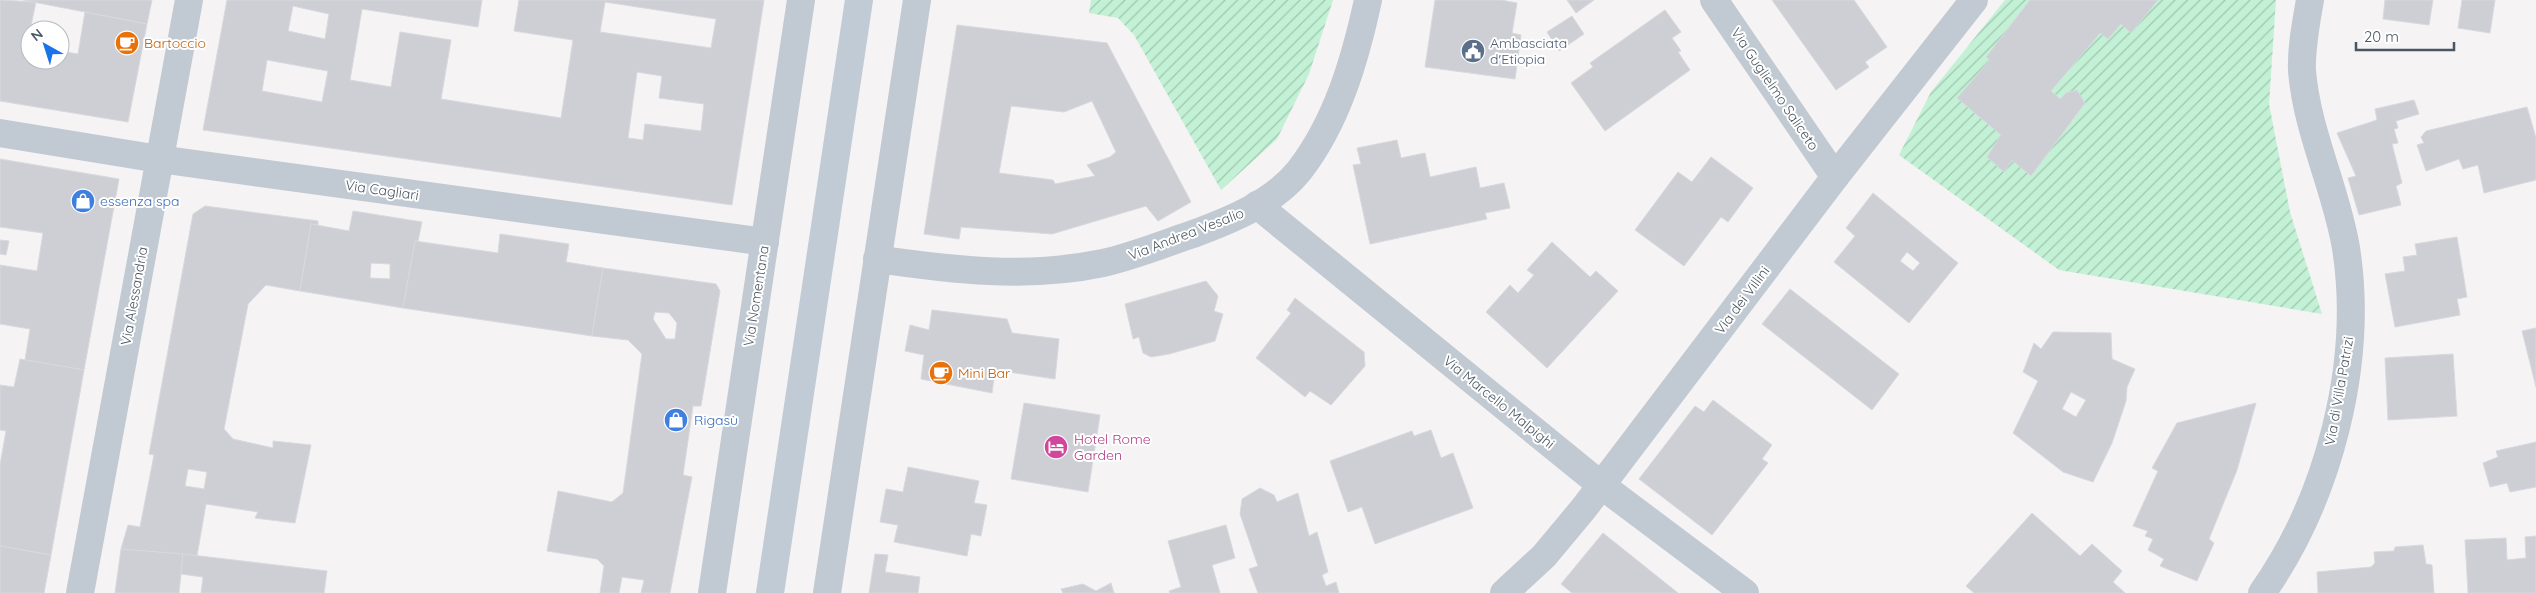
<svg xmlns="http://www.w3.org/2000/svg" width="2536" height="593" font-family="Quicksand,sans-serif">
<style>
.garden{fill:url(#garden-furrows)}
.building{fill:#cdcfd5;stroke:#d7d9de;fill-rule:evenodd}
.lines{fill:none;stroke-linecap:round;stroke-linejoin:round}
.minor{stroke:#c1cad2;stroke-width:28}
.tertiary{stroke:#c1cad2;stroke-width:28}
.secondary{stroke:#c1cbd6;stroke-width:28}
.labels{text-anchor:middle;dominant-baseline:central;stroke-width:4;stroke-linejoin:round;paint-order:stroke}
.food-label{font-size:14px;fill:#c56008;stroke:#fff;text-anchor:start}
.service-label{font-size:14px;fill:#4e5e75;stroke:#fff;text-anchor:start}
.street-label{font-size:14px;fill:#4a5661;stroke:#fff}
.shop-label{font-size:14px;fill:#366cbe;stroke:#fff;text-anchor:start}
.hotel-label{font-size:14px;fill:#b23c85;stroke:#fff;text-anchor:start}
</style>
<defs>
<pattern id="garden-furrows" width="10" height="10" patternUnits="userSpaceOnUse" patternTransform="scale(1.25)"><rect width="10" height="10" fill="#c3f1d5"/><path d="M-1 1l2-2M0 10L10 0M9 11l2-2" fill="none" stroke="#a0c6b0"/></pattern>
</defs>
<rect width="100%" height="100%" fill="#f5f3f3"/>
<g class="garden">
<polygon points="1091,0 1333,0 1309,74 1277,139 1221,190 1134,35 1118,18 1089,13"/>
<polygon points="2005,0 2276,0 2269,104 2290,212 2322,314 2059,270 1899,155 1931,92"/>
</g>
<g class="building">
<polygon points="0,0 36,2 30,30 30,60 60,60 60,51 78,54 85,12 147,24 128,122 0,101"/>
<polygon points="23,0 152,0 147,24"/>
<path d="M227,0H482L478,27L362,9L350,80L391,87L400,32L451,40L441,99L561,118L573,40L514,31L519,0H764L732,205L203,130ZM605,2L716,19L711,48L600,32ZM293,6L329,14L325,39L288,31ZM267,60L328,71L322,102L262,91ZM637,72L662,76L659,98L704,104L701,131L645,124L643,140L628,138Z"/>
<polygon points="1435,0 1501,0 1517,3 1512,33 1521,35 1515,79 1425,67"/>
<polygon points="1567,0 1594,0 1576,13"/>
<polygon points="1772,0 1854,0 1887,47 1865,62 1869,67 1836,90"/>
<polygon points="2030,0 2158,0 2131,33 2121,24 2108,39 2100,33 2051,91 2060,99 2066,93 2077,90 2085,103 2031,176 2012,160 2004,172 1987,157 2001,135 1957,98 1990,60 1986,57"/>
<polygon points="2385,0 2433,0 2429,25 2383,19"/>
<polygon points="2462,0 2495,0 2490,33 2458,28"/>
<polygon points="1665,10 1681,32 1672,38 1681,51 1678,52 1690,70 1605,131 1571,83 1593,67 1590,63"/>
<polygon points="1572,16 1584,34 1559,51 1547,32"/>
<path d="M957,25L1107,43L1191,202L1158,221L1146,206L1052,234L961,227L959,239L924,234ZM1092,101L1116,152L1110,157L1087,165L1095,176L1055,184L1053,180L999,173L1011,106L1064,112Z"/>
<polygon points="2414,100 2419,114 2396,121 2398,128 2394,129 2398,143 2392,144 2402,183 2396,186 2401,205 2359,215 2348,178 2356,176 2337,133 2377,120 2375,109"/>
<polygon points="2527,107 2536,138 2536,180 2484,193 2478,165 2463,169 2459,159 2426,171 2417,145 2424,143 2421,137 2426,131"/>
<polygon points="1397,140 1401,158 1425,153 1430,177 1476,167 1480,188 1504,183 1510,208 1485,213 1487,219 1370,244 1353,165 1361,164 1357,148"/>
<polygon points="1711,157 1753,188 1728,222 1721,217 1684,266 1635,230 1678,172 1692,182"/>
<polygon points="0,159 119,179 84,370 25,360 30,329 0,324 0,265 37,271 43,233 0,227"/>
<path d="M1873,193L1958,263L1909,323L1834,262L1855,236L1846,228ZM1907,252L1920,263L1913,271L1900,261Z"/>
<path d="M205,206L318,221V225L311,224L300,291L266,285L248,304L224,429L233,439L273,448V441L311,445L295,523L255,518L258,512L206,504L197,556L121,549L128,525L140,527L154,455L149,454L193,214ZM188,469L207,472L204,489L185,486Z"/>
<path d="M353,211L422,222L418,241H415L403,308L300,291L311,224L349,231ZM371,263L390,264V279L370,278Z"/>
<polygon points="500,234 569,244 566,262 603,268 592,336 403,308 415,241 498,253"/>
<polygon points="2457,237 2467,297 2457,299 2460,315 2395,327 2385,274 2405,271 2403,257 2417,255 2415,244"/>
<polygon points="0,240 9,241 6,255 0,254"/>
<polygon points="1552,242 1590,277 1596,271 1618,291 1547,368 1486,312 1510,285 1518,293 1534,275 1527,270"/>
<path d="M603,268L716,284L720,291L701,406H693L683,475L692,477L670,593H641L644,580L622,577L619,593H600L604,566L597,559L547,551L558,491L612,502L623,493L642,354L628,340L592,336ZM655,312L669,313L677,323L675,339H666L653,319Z"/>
<polygon points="1206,281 1218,296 1214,311 1223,314 1215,341 1169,354 1151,357 1143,353 1139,337 1133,339 1125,304"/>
<polygon points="1790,289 1899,374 1872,410 1762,324"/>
<polygon points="1295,298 1364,352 1365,366 1331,405 1310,391 1305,397 1256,358 1291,313 1287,310"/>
<polygon points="932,310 1007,319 1012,333 1059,339 1055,379 995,370 992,393 921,379 924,355 905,351 910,325 929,330"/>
<polygon points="2536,328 2536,387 2522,331"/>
<path d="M2053,332L2111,333L2112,359L2135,369L2127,387L2126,401L2112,443L2093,482L2063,472L2013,433L2038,381L2023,372L2034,343L2041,349ZM2071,392L2086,400L2076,417L2062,409Z"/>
<polygon points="2453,354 2457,416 2388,420 2385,358"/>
<polygon points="20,359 84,370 51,555 0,546 0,465 6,431 0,430 0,385 14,387"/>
<polygon points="1713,400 1772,445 1762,459 1768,463 1712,535 1639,479 1695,406 1704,412"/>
<polygon points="1024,403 1100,415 1088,492 1011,479"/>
<polygon points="2256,403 2237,470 2209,539 2214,543 2197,581 2160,566 2164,559 2148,550 2153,539 2145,536 2148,531 2133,526 2158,471 2152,468 2177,423"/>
<polygon points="1431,430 1441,458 1453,453 1473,508 1375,544 1362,507 1348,512 1330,461 1412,431 1414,436"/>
<polygon points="2536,442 2536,487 2510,492 2507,483 2490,487 2483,463 2498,457 2496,451"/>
<polygon points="908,467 979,481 974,503 987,505 981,536 971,534 967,556 894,542 898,525 880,522 886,489 903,492"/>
<polygon points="1260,488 1274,495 1277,502 1298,493 1309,536 1317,532 1328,572 1322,575 1326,586 1336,582 1339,593 1258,593 1249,569 1258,566 1240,514 1242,499"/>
<polygon points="2032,513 2080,556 2092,544 2122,571 2113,582 2125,593 1974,593 1966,586"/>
<polygon points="1226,525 1235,558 1212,565 1220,593 1170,593 1169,591 1181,587 1168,541"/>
<polygon points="1603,533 1678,593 1572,593 1561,584"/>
<polygon points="2536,536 2536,593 2468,593 2465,540 2506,538 2507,560 2526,558 2525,537"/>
<polygon points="2423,545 2426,564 2432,565 2434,593 2318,593 2317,572 2371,567 2375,563 2374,552 2394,551 2395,547"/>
<polygon points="0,546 51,555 44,593 0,593"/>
<polygon points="121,549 183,554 179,593 115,593"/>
<polygon points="183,554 327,571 324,593 201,593 203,577 181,574"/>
<polygon points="875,554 888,555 885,572 920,577 918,593 869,593"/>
<polygon points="1111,583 1114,593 1063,593 1061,589 1083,584 1096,591"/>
</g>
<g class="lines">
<g class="minor">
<polyline points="1714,0 1835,177"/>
<polyline points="0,133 159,159 765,242"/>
<polyline points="1257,205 1601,485 1745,593"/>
<path d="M877,259C951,270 1028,279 1103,263C1134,256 1163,244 1193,234C1231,220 1273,203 1299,171C1337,122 1355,60 1368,0"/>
<polyline points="80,593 189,0"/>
<polyline points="1504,593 1544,556 1584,508 1835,177 1974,0"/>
<path d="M2262,593C2329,498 2364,363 2346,248C2336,188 2307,132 2302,71C2301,48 2306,23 2310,0"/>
</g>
<g class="tertiary">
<polyline points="712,593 801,0"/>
<polyline points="827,593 917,0"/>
</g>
<polyline class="secondary" points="770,593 859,0"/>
</g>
<defs>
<g id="cafe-disc" transform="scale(1.25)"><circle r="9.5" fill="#e8710a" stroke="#fff"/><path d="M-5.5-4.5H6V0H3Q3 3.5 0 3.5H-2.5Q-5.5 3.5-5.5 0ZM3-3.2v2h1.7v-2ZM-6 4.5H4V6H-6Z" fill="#fff"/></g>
<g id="civic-disc" transform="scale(1.25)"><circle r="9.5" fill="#5c6f8a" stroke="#fff"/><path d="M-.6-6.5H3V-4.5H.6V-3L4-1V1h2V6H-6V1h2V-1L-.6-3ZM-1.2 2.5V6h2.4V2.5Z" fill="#fff"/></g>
<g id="shop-disc" transform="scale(1.25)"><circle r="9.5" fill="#3f7fe0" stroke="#fff"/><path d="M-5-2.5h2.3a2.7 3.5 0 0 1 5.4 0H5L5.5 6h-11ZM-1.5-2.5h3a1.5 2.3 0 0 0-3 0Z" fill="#fff"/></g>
<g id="hotel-disc" transform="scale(1.25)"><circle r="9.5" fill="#d1479c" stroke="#fff"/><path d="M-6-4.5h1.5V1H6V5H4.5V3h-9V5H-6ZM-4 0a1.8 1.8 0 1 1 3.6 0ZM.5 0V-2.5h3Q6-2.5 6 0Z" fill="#fff"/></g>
</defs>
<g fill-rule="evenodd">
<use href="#cafe-disc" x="127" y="43"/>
<use href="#civic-disc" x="1473" y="51"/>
<use href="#shop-disc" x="83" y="201"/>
<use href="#cafe-disc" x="941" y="373"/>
<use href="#shop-disc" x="676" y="420"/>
<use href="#hotel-disc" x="1056" y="447"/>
</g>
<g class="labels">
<g class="food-label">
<text x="144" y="43">Bartoccio</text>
<text x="958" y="373">Mini Bar</text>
</g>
<g class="service-label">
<text x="1490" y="43">Ambasciata<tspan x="1490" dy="16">d'Etiopia</tspan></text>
</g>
<g class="street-label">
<text transform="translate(1775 89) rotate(56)">Via Guglielmo Saliceto</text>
<text transform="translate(382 190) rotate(8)">Via Cagliari</text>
<text transform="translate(1186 234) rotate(-21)">Via Andrea Vesalio</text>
<text transform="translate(134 296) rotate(-80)">Via Alessandria</text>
<text transform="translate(756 296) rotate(-81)">Via Nomentana</text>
<text transform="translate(1742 300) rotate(-53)">Via dei Villini</text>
<text transform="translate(2339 391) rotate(-80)">Via di Villa Patrizi</text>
<text transform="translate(1499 402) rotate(39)">Via Marcello Malpighi</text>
</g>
<g class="shop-label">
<text x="100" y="201">essenza spa</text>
<text x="694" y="420">Rigasù</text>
</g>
<g class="hotel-label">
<text x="1074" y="439">Hotel Rome<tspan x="1074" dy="16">Garden</tspan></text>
</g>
</g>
<g transform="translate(45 45) rotate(321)"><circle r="24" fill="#ffffff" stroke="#b7bbc0"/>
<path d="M0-4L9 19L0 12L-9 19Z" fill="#1a73e8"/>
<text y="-8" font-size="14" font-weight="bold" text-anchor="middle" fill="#4a5661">N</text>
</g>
<path d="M2356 42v8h98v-8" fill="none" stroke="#4a5661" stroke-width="2.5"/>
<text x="2364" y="42" font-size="15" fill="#4a5661" stroke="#ffffff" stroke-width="4" paint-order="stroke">20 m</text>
</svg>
